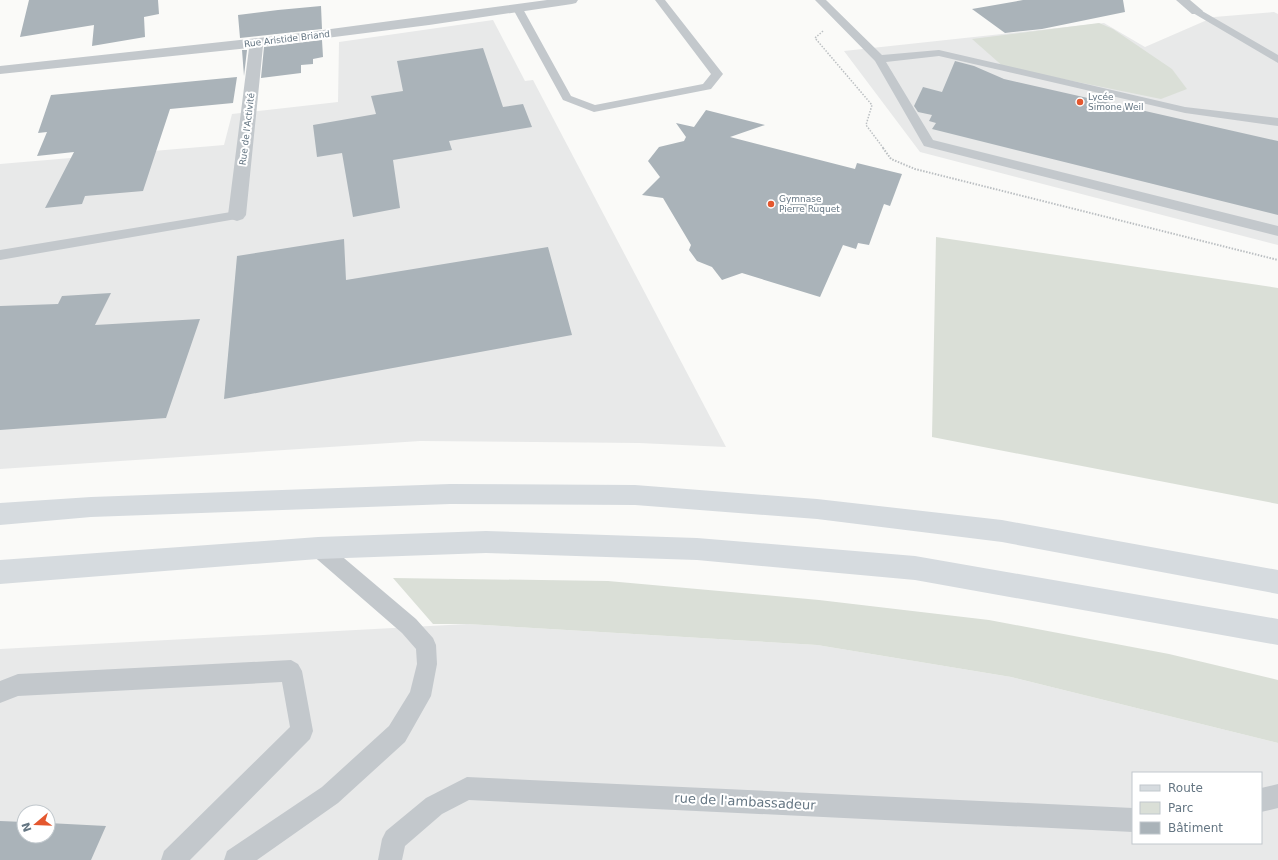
<svg xmlns="http://www.w3.org/2000/svg" width="1278" height="860" font-family="'DejaVu Sans',sans-serif">
  <style>
    .built { fill: #e8e9e9; fill-rule: evenodd }
    .green { fill: #dadfd7 }
    .building { fill: #aab3b9 }
    .lines { fill: none; stroke-linecap: round; stroke-linejoin: round }
    .path-far1 { stroke: #bbbfc2; stroke-width: 1.5; stroke-dasharray: 1.5 1.5; stroke-linecap: butt }
    .path { stroke: #bbbfc2; stroke-width: 2; stroke-dasharray: 1.5 1.5; stroke-linecap: butt }
    .service { fill: #c3c8cc; fill-rule: evenodd }
    .minor { fill: #c3c8cc; fill-rule: evenodd }
    .primary { fill: #d6dbdf; fill-rule: evenodd }
    .poi-dot { fill: #e4572e; stroke: #fff; stroke-width: 1.5 }
    .labels { text-anchor: middle; stroke-width: 4; stroke-linejoin: round; paint-order: stroke }
    .far-street-label { font-size: 9px; fill: #657683; stroke: #fff }
    .far-poi-label { font-size: 9px; fill: #657683; stroke: #fff; text-anchor: start }
    .near-street-label { font-size: 13px; fill: #657683; stroke: #fff }
  </style>
  <rect width="100%" height="100%" fill="#fafaf8"/>
  <!-- built -->
  <path class="built" d="M1274 12 1278 14V245L920 152 844 51 1104 23 1145 47 1214 17Z
    M493 20 525 81 533 80 726 447 639 443 420 441 0 469V164L224 145 232 114 338 102 339 42Z
    M467 624 817 645 1011 677 1278 743V860H0V649ZM1133 773H1261V843H1133ZM24 812H48V836H24Z"/>
  <!-- green -->
  <path class="green" d="M1099 23 1113 29 1172 69 1187 89 1161 99 1043 75 1006 69 972 39Z
    M936 237 1278 288V504L932 437Z
    M393 578 608 581 819 600 989 620 1169 654 1278 680V743L1011 677 817 645 467 624H433Z"/>
  <!-- building -->
  <path class="building" d="M29 0H158L159 14 144 17 145 37 92 46 94 25 20 37Z
    M1023 0H1123L1125 12 1042 29 1005 33 972 9Z
    M321 6 322 29 240 38 238 15 278 10Z
    M322 40 323 57 313 59V64L301 65V73L261 78 264 47Z
    M483 48 503 107 523 104 532 127 449 141 452 150 393 160 400 208 353 217 342 153 317 157 313 125 376 114 371 96 403 91 397 61Z
    M242 50H247L244 76Z
    M955 61 974 66 1004 79 1278 141V215L932 129 936 123 929 121 932 115 918 112 914 106 923 87 942 92Z
    M237 77 233 103 170 109 143 191 85 196 82 204 45 208 74 152 37 156 47 132 38 133 51 95Z
    M706 110 765 125 730 137 855 169 857 163 902 174 890 206 884 204 869 245 858 243 856 249 843 245 820 297 742 273 722 280 712 267 697 261 689 250 691 245 663 198 642 195 660 177 648 161 659 147 684 141 686 137 676 123 694 127Z
    M344 239 346 280 548 247 572 335 224 399 237 256Z
    M111 293 95 325 200 319 166 418 0 430V306L58 304 62 296Z
    M0 821 24 822V836H48V823L106 826 91 860H0Z"/>
  <g class="lines">
    <!-- path-far1 -->
    <path class="path-far1" d="M823 31 815 38 872 105 866 125 884 149"/>
    <!-- path -->
    <path class="path" d="M883 148 891 159 915 169 1278 260"/>
    <!-- service -->
    <path class="service" d="M655 0H665L723 74 711 89 594 112 563 100 513 9 518 6 523 9 571 96 595 105 703 84 711 74Z
      M815 0H826L882 55 939 50 1185 107 1278 118V126L1185 113 939 56 886 62 933 140 1278 226V236L924 146 875 61Z
      M1197 8 1278 55V63L1193 13 1192 11Z
      M237 211 242 212 244 215 242 218 0 260V250Z
      M318 539 325 542 416 619 433 638 436 645 437 664 431 696 405 742 338 803 257 860H224L227 851 322 787 389 726 410 692 417 664 416 649 402 633 311 554 309 548 311 542Z
      M291 660 298 664 302 671 313 731 310 739 190 860H161L164 851 290 727 282 682 18 696 0 703V681L18 674Z
      M467 777 1133 808V832L469 800 442 814 405 846 402 860H378L382 839 386 831 426 798Z
      M1278 784V808L1261 812V788Z"/>
    <!-- minor -->
    <path class="minor" d="M547 0H578L576 3 572 4 429 25 263 46 246 215 243 219 237 221 231 219 228 215 249 48 0 74V66L286 35Z
      M1176 0H1190L1203 11 1202 14H1192Z"/>
    <!-- primary -->
    <path class="primary" d="M450 484 635 485 817 499 1002 520 1278 570V594L1002 542 817 519 635 505 450 504 91 517 0 525V503L91 497Z
      M486 531 697 538 915 556 1278 619V645L915 580 697 560 486 553 318 559 0 584V560L318 537Z"/>
  </g>
  <!-- markers -->
  <g class="poi-dot">
    <circle cx="1080" cy="102" r="4"/>
    <circle cx="771" cy="204" r="4"/>
  </g>
  <g class="labels">
    <!-- far-street labels -->
    <g class="far-street-label">
      <text transform="translate(287 39) rotate(-7)" y="3">Rue Aristide Briand</text>
      <text transform="translate(247 129) rotate(-83)" y="3">Rue de l'Activité</text>
    </g>
    <!-- far-poi labels -->
    <g class="far-poi-label">
      <text x="1088" y="100">Lycée<tspan x="1088" dy="10">Simone Weil</tspan></text>
      <text x="779" y="202">Gymnase<tspan x="779" dy="10">Pierre Ruquet</tspan></text>
    </g>
    <!-- near-street labels -->
    <g class="near-street-label">
      <text transform="translate(745 801) rotate(3)" y="5">rue de l'ambassadeur</text>
    </g>
  </g>
  <!-- legend -->
  <rect x="1132" y="772" width="130" height="72" fill="#ffffff" stroke="#c1c8cd"/>
  <rect x="1140" y="785" width="20" height="6" fill="#d6dbdf" stroke="#c1c8cd"/>
  <text x="1168" y="792" font-size="12" fill="#657683">Route</text>
  <rect x="1140" y="802" width="20" height="12" fill="#dadfd7" stroke="#c1c8cd"/>
  <text x="1168" y="812" font-size="12" fill="#657683">Parc</text>
  <rect x="1140" y="822" width="20" height="12" fill="#aab3b9" stroke="#c1c8cd"/>
  <text x="1168" y="832" font-size="12" fill="#657683">Bâtiment</text>
  <!-- north arrow -->
  <g transform="translate(36 824) rotate(251)"><circle r="19" fill="#ffffff" stroke="#c1c8cd"/>
  <path d="M0-3L7 15L0 10L-7 15Z" fill="#e4572e"/>
  <text y="-6" font-size="11" font-weight="bold" text-anchor="middle" fill="#657683">N</text>
  </g>
</svg>
